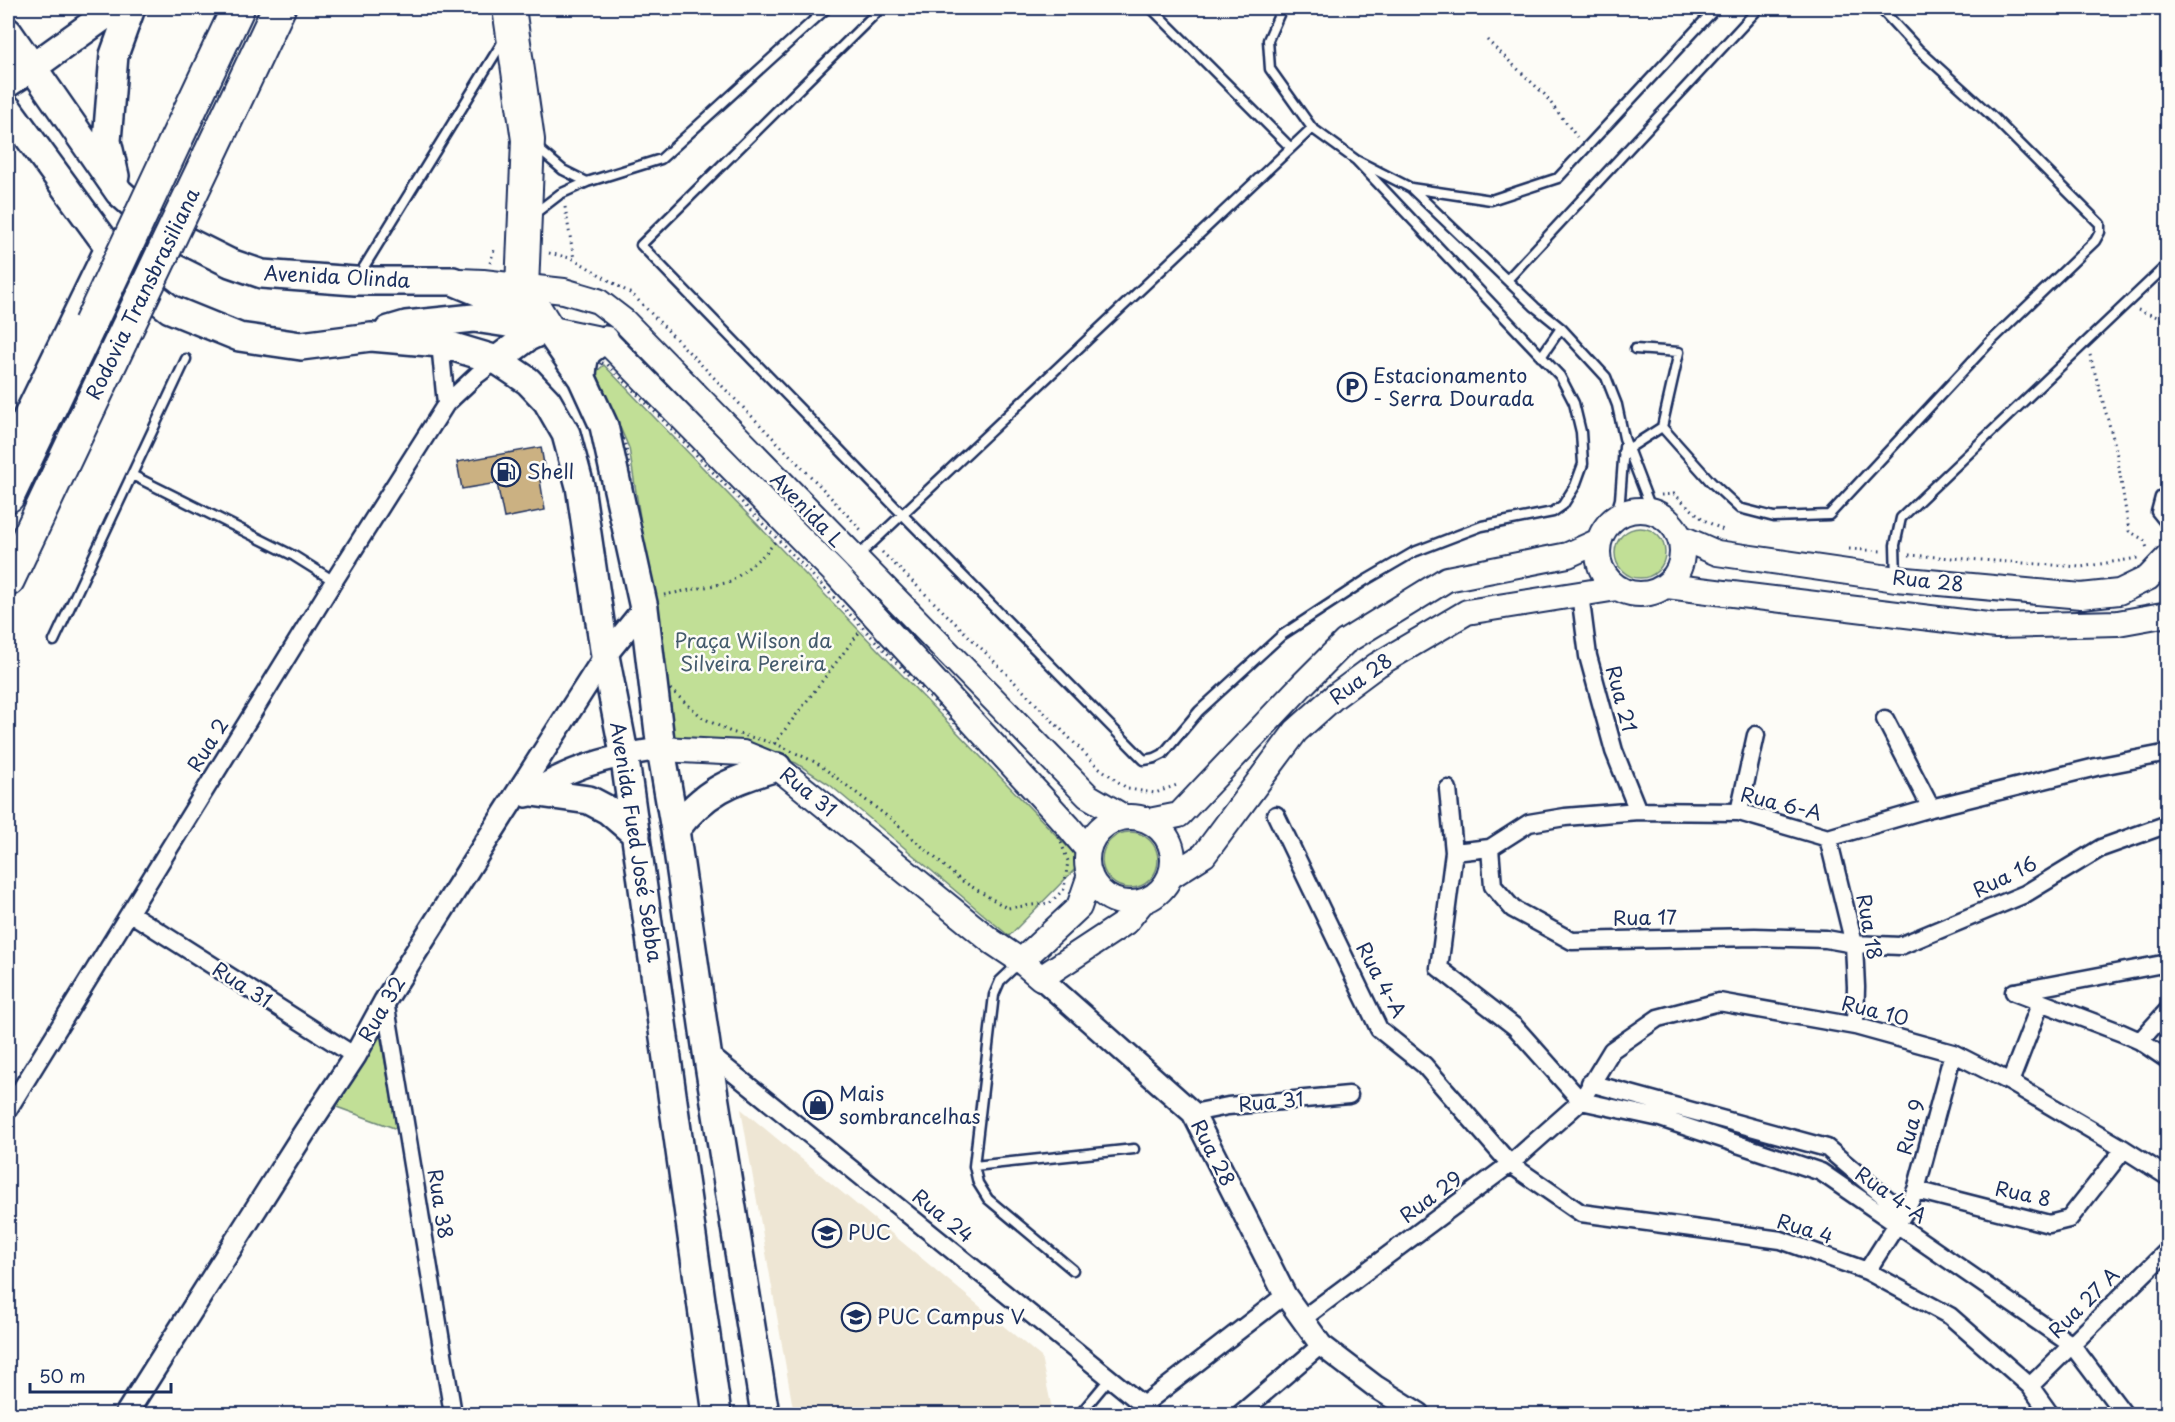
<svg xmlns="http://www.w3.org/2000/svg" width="2175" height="1422" font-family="'Playpen Sans',sans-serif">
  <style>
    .built { fill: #eee6d4 }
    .green { fill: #c1df96; stroke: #6e877a; stroke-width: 1.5 }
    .building { fill: #cbb182; stroke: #1b2f5e; stroke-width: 1.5 }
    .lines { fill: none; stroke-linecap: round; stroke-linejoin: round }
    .service-casing { stroke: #1b2f5e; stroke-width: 13 }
    .minor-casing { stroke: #1b2f5e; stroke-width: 21 }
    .tertiary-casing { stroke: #1b2f5e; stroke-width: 26 }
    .secondary-casing { stroke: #1b2f5e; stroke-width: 28 }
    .primary-casing { stroke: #1b2f5e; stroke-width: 32 }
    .motorway-casing { stroke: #1b2f5e; stroke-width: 36 }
    .path { stroke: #1b2f5e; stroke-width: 3; stroke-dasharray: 1.5 4.5; stroke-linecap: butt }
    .service { stroke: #fdfcf7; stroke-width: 8 }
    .minor { stroke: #fdfcf7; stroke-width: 16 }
    .tertiary { stroke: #fdfcf7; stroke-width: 21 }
    .secondary { stroke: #fdfcf7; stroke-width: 24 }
    .primary { stroke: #fdfcf7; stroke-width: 27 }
    .motorway { stroke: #fdfcf7; stroke-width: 32 }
    .motorway-bridge-casing { stroke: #1b2f5e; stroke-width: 36; stroke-linecap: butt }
    .motorway-bridge { stroke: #fdfcf7; stroke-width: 32 }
    .labels { text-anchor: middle; stroke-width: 5; stroke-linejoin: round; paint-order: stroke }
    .street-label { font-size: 20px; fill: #1b2f5e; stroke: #fdfcf7 }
    .poi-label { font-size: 20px; fill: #1b2f5e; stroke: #fdfcf7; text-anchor: start }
    .park-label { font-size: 20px; fill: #445b6c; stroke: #fdfcf7 }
  </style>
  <rect width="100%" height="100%" fill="#fdfcf7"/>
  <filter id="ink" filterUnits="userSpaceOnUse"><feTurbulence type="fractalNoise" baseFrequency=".0167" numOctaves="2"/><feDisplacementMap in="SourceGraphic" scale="12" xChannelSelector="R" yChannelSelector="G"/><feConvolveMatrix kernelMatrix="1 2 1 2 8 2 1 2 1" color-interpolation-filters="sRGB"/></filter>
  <g filter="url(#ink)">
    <!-- built -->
    <path class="built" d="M741 1109 1041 1357 1053 1414H794Z"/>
    <!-- green -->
    <path class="green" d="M604 365 1082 862 1009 936 830 785 796 763 745 744 671 739 665 674 629 448 596 372Z
      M1615 553a25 25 0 1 1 50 0a25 25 0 1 1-50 0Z
      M1102 860a28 28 0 1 1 56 0a28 28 0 1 1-56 0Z
      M380 1034 397 1129 334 1106Z"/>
    <!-- building -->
    <path class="building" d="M541 447 546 476 540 480 545 510 504 518 497 483 462 489 457 462Z"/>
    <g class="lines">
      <!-- service casing -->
      <g class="service-casing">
        <path id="service" d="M881 8 641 245 903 515 1144 760 1155 758 1163 754 1199 711 1282 635 1366 580 1414 552 1466 532 1482 526 1553 512 1563 505 1575 486 1583 464 1581 432 1574 403 1560 376 1356 160
          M1151 8 1291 148
          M1282 8 1268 40 1270 69 1312 128 1356 160 1411 188 1491 200 1558 178 1716 8
          M536 147 563 170 587 182
          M1411 188 1535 307 1561 328 1606 377 1617 405 1624 438 1652 511
          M534 214 560 194 587 182 661 159 827 8
          M359 275 505 38
          M1507 280 1759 8
          M1541 357 1561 328
          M1662 427 1711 482 1739 508 1774 517 1829 515 1988 344 2095 241 2100 232V224L1995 119 1918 49 1880 8
          M1623 452 1662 427 1679 352 1635 349
          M132 475 294 556 334 581
          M2168 490 2160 497 2156 512 2168 527
          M1614 519 1620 499 1624 447
          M856 558 1312 128
          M1896 578 1895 545 1901 518 2168 264
          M54 641 186 359
          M1020 962 1000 981 994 995 974 1166 978 1183 988 1199 1073 1270
          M974 1166 1134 1149
          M1080 1414 1110 1378"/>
      </g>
      <!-- minor casing -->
      <g class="minor-casing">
        <path id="minor" d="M446 404 477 375 497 360
          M8 444 106 242
          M1580 594 1588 656 1614 751 1638 811
          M1885 719 1931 808
          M1448 789 1454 852 1439 968 1515 1027 1581 1101
          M1739 812 1756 735
          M1276 815 1379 1029 1424 1065 1510 1164 1581 1213 1781 1240 1867 1271 1950 1316 2030 1386 2050 1414
          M1828 838 1854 944 1856 987 1855 1026
          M1490 848 1493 886 1513 909 1572 941 1755 937 1826 939 1854 944 1900 946 2025 894 2101 848 2168 824
          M1454 852 1490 848 1529 823 1565 817 1638 811 1739 812 1828 838 1931 808 2096 767 2168 753
          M130 913 355 1056
          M2014 992 2122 1033 2140 1041 2168 1060
          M2015 992 2168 963
          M385 1001 453 1414
          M2140 1041 2168 1010
          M707 1052 1143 1405 1151 1414
          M2010 1082 2041 1002
          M1590 1083 1827 1148 1904 1213
          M1581 1101 1660 1118 1821 1172 2072 1345 2124 1414
          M8 1110 334 581 446 404 440 343
          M1193 1113 1228 1106 1349 1095
          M1916 1190 2049 1224 2069 1219 2124 1149
          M1867 1271 1904 1213 1916 1190 1953 1053
          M1301 1320 1510 1164 1581 1101 1612 1050 1658 1018 1719 1002 1855 1026 1953 1053 2010 1082 2124 1149 2168 1177
          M2030 1386 2168 1250
          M1143 1405 1285 1295
          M1240 1414 1321 1345"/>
      </g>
      <!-- tertiary casing -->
      <g class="tertiary-casing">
        <path id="tertiary" d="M527 796C564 768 615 755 661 749
          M1041 978 1193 1113 1285 1295 1321 1345 1376 1387 1419 1414
          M126 1414 304 1133 355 1056 385 1001 503 815 605 656 644 608"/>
      </g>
      <!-- secondary casing -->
      <g class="secondary-casing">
        <path id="secondary" d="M459 281 483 282 564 291 598 301 624 321 1088 796 1124 817
          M547 328 605 340 838 576 1068 826 1088 850
          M1598 552a42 42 0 1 1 84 0a42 42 0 1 1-84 0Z
          M1680 537 1717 553 1896 579 2081 596 2119 592 2148 578 2168 557
          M1667 586 1996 626 2118 623 2168 614
          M661 749 743 753 777 767 991 941 1021 961 1041 978 1126 922 1143 901
          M1087 860a43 43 0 1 1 86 0a43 43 0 1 1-86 0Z
          M1149 821 1179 815 1302 685 1345 642 1447 579 1568 555 1599 541
          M1171 876 1204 855 1296 731 1334 697 1377 665 1467 612 1617 588
          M1021 961 1079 907 1090 875"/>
      </g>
      <!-- primary casing -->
      <g class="primary-casing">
        <path id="primary" d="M8 32 119 192 158 227 230 263 262 274 355 281H453L482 293 547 328 582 378 604 426 644 608 661 749 675 830 707 1052 765 1414
          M8 83 33 67 115 8
          M8 109 133 280 170 309 239 337 301 346 371 337 440 343 497 360 528 381 547 401 566 434 580 486 605 656 624 753 717 1414
          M115 176 107 141 114 55 131 8
          M389 330 406 325 474 318 529 326
          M497 360 528 337 547 328
          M582 378C583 355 584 351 605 340
          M532 792 589 800 608 810 636 834
          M675 830C704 791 732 780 777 767"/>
      </g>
      <!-- motorway casing -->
      <g class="motorway-casing">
        <path id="motorway" d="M509 8 528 140 522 288 547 328
          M175 142 238 8
          M209 156 279 8
          M8 496 90 324
          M8 580 122 339"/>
      </g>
      <!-- path -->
      <path class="path" d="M1487 40 1544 94 1577 137
        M565 207 574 259
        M549 253 574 259 633 295 822 488 863 532
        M490 263 494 250H498
        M2138 310 2168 321
        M2090 355 2116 449 2129 531 2144 540 2147 548
        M602 363 607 364 653 410 1055 827 1068 861 1064 889 1050 903 1007 908 959 879 892 820 817 763 774 743 731 732 703 718 661 681 626 447 594 371Z
        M1661 495 1674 494 1704 520 1725 531
        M1849 549 1881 551
        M882 552 982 649 1097 766 1128 789 1155 793 1177 785
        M1909 555 2081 567 2138 558
        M664 595 731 582 766 553 775 542
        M774 744 861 630"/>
      <!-- service -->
      <use href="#service" class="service"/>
      <!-- minor -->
      <use href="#minor" class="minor"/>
      <!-- tertiary -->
      <use href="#tertiary" class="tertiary"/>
      <!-- secondary -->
      <use href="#secondary" class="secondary"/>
      <!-- primary -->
      <use href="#primary" class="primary"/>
      <!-- motorway -->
      <use href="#motorway" class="motorway"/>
      <!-- motorway-bridge casing -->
      <g class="motorway-bridge-casing">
        <path id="motorway-bridge" d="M90 324 175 142
          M122 339 209 156"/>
      </g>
      <!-- motorway-bridge -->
      <use href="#motorway-bridge" class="motorway-bridge"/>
    </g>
  </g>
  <!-- icons -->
  <defs>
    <g id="parking-ring" transform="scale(1.5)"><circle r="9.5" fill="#fdfcf7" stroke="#1b2f5e" stroke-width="1.5"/><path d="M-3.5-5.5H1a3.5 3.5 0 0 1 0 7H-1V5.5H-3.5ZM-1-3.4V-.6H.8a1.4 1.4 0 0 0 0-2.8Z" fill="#1b2f5e"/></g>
    <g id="fuel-ring" transform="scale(1.5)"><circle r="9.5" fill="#fdfcf7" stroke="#1b2f5e" stroke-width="1.5"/><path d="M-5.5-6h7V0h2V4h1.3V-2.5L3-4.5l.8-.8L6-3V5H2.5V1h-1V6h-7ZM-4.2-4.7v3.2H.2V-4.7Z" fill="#1b2f5e"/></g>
    <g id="shop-ring" transform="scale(1.5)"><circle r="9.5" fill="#fdfcf7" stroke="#1b2f5e" stroke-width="1.5"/><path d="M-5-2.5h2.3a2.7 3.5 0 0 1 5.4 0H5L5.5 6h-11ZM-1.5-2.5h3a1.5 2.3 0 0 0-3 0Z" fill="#1b2f5e"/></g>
    <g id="university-ring" transform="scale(1.5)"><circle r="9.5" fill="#fdfcf7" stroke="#1b2f5e" stroke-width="1.5"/><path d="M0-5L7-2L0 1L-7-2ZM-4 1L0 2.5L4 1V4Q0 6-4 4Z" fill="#1b2f5e"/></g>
  </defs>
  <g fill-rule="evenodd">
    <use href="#parking-ring" x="1352" y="387"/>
    <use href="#fuel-ring" x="506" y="472"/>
    <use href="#shop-ring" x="818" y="1105"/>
    <use href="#university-ring" x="827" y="1233"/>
    <use href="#university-ring" x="856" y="1317"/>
  </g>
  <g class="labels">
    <!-- street labels -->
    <g class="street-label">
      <text transform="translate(337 277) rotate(3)" y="7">Avenida Olinda</text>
      <text transform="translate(143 294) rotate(-64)" y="7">Rodovia Transbrasiliana</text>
      <text transform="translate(807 510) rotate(46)" y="7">Avenida L</text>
      <text transform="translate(1928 581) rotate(6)" y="7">Rua 28</text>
      <text transform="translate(1361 679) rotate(-36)" y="7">Rua 28</text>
      <text transform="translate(1621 699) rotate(75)" y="7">Rua 21</text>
      <text transform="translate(208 745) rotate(-58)" y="7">Rua 2</text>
      <text transform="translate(808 792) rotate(39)" y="7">Rua 31</text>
      <text transform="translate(1781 804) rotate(14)" y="7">Rua 6-A</text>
      <text transform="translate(636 842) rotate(81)" y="7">Avenida Fued José Sebba</text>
      <text transform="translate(2005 877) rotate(-26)" y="7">Rua 16</text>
      <text transform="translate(1645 918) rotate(-1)" y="7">Rua 17</text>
      <text transform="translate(1869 927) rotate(80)" y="7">Rua 18</text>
      <text transform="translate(1381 980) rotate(62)" y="7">Rua 4-A</text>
      <text transform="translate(242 985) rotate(33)" y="7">Rua 31</text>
      <text transform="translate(382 1009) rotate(-60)" y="7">Rua 32</text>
      <text transform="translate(1875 1011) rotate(14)" y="7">Rua 10</text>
      <text transform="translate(1271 1102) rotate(-5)" y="7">Rua 31</text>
      <text transform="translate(1911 1127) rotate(-75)" y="7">Rua 9</text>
      <text transform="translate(1213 1153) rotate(63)" y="7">Rua 28</text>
      <text transform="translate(2023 1194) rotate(12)" y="7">Rua 8</text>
      <text transform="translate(1891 1195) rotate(35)" y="7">Rua 4-A</text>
      <text transform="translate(1431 1197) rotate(-37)" y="7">Rua 29</text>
      <text transform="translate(440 1204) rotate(81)" y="7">Rua 38</text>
      <text transform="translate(943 1216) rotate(39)" y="7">Rua 24</text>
      <text transform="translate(1805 1229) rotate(17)" y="7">Rua 4</text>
      <text transform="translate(2084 1303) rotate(-45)" y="7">Rua 27 A</text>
    </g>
    <!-- poi labels -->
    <g class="poi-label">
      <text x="1373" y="383">Estacionamento<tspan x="1373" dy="23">- Serra Dourada</tspan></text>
      <text x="527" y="479">Shell</text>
      <text x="839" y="1101">Mais<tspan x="839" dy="23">sombrancelhas</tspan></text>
      <text x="848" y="1240">PUC</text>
      <text x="877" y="1324">PUC Campus V</text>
    </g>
    <!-- park labels -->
    <g class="park-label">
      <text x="753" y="648">Praça Wilson da<tspan x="753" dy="23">Silveira Pereira</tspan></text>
    </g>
  </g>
  <!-- margin -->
  <rect width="2175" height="1422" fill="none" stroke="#fdfcf7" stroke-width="30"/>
  <rect x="15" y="15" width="2145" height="1392" fill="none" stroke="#1b2f5e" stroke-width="2" filter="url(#ink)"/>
  <!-- scale -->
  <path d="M30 1383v9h141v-9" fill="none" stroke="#1b2f5e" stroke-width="3"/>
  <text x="39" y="1383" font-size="18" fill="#1b2f5e" stroke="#fdfcf7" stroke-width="4.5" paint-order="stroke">50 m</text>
</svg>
